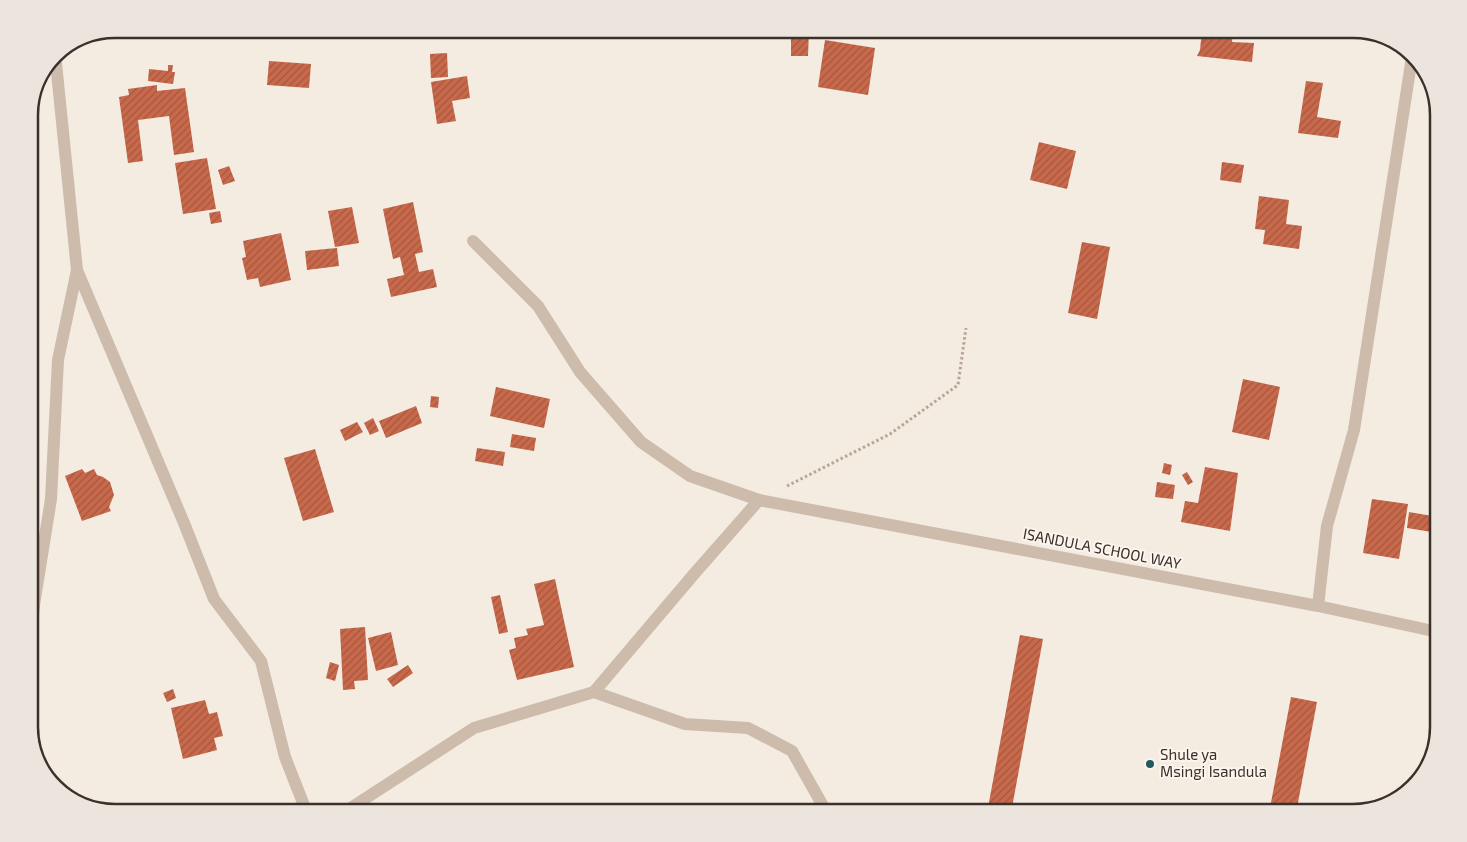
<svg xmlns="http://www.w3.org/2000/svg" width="1467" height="842" font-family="'Exo 2',sans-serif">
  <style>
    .building { fill: url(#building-hatch) }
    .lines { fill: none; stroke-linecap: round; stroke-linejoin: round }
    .path { stroke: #b9a596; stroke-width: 3; stroke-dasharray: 2.5 2.5; stroke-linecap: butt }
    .street { stroke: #cdbbac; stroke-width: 12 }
    .poi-dot { fill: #1f5a5e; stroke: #fbf5ee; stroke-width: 2 }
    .labels { text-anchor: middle; stroke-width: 4; stroke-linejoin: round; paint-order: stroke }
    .street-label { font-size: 15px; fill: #3b302b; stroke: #fbf5ee }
    .poi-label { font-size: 15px; fill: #3b302b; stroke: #fbf5ee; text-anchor: start }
    .rim { fill: none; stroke: #3b302b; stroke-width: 2.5 }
  </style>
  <defs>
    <pattern id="building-hatch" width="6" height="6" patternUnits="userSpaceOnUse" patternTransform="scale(1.25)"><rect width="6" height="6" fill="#c8694b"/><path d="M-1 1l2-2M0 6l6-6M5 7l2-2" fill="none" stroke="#a4573f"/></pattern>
  </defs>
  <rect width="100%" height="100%" fill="#f4ebe1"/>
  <!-- building -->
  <path class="building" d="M1233 29 1232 42 1254 43 1252 62 1197 56 1200 50 1202 30Z
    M809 31 808 56H791V32Z
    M825 40 875 48 868 95 818 87Z
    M447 53 448 77 431 78 430 54Z
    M269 61 311 64 309 88 267 85Z
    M168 65H173L172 72H175L173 84 148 81 149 69 168 71Z
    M467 76 470 98 452 101 456 121 437 124 431 82Z
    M1306 81 1323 83 1317 117 1341 121 1338 138 1298 133Z
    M157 85V91L185 88 194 152 174 155 169 116 138 120 143 161 128 163 119 97 129 95 128 89Z
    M1039 142 1076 151 1067 189 1030 180Z
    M207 158 216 209 183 214 175 163Z
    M1222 162 1244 165 1241 183 1220 180Z
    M229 166 235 181 223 185 218 170Z
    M1259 196 1289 200 1286 224 1302 226 1299 249 1263 244 1265 230 1255 229Z
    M413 202 423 252 415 254 419 272 433 269 437 287 391 297 387 279 404 275 400 257 393 259 383 209Z
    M352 207 359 243 335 247 328 211Z
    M220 211 222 222 211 224 209 213Z
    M281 233 291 280 260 287 258 278 247 280 242 258 246 257 243 241Z
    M1082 242 1110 247 1097 319 1068 313Z
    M337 248 339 266 307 270 305 251Z
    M1243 379 1280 387 1269 440 1232 432Z
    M496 387 550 399 544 428 490 416Z
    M431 396 439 397 438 408 430 407Z
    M416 406 422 423 386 438 379 421Z
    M373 418 379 431 370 435 364 423Z
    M357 422 363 432 345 441 340 430Z
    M512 434 536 438 534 451 510 447Z
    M477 448 505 452 503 466 475 461Z
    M315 449 334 512 303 521 284 458Z
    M1164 463 1172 465 1170 475 1162 473Z
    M1205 467 1238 473 1230 531 1181 522 1185 501 1198 503Z
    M82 469 85 473 94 469 97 475 103 477 110 482 114 495 109 507 111 511 82 521 65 476Z
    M1187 472 1193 482 1188 485 1182 475Z
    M1157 482 1175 485 1173 499 1155 497Z
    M1372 499 1408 504 1399 559 1363 553Z
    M1409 512 1438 517V533L1407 528Z
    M555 579 574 667 517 680 509 650 516 648 514 638 528 635 526 629 544 625 534 584Z
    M500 595 508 632 499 634 491 597Z
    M365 627 368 680 354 681 355 689 343 690 340 629Z
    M391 632 398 665 376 671 368 638Z
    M1020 635 1043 639 1020 764 1011 813H987Z
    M330 662 339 665 335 681 326 678Z
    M408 665 413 673 393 687 387 679Z
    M173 689 176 698 167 702 163 693Z
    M1291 697 1317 702 1296 813H1269Z
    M205 700 209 714 217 712 223 736 214 738 217 750 183 759 171 708Z"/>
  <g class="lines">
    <!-- path -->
    <path class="path" d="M787 486 890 434 958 385 966 328"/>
    <!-- street -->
    <path class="street" d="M55 53 77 270 184 523 214 599 261 661 285 757 307 813
      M473 241 538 306 580 372 641 442 690 476 759 500 1318 606 1438 632
      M1318 606 1327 526 1354 430 1412 57
      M29 659 34 605 51 499 58 360 77 270
      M594 692 685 724 748 728 792 751 827 813
      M343 813 474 728 594 692 694 574 759 500"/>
  </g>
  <!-- markers -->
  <circle class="poi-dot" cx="1150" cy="764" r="5"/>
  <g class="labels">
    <!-- street labels -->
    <g class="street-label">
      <text transform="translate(1102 549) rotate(11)" y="5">ISANDULA SCHOOL WAY</text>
    </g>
    <!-- poi labels -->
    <g class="poi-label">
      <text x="1160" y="760">Shule ya<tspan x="1160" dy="17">Msingi Isandula</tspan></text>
    </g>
  </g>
  <!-- crop -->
  <path d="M0 0H1467V842H0ZM115 38H1353A77 77 0 0 1 1430 115V727A77 77 0 0 1 1353 804H115A77 77 0 0 1 38 727V115A77 77 0 0 1 115 38Z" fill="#ece5de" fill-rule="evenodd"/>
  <path class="rim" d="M115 38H1353A77 77 0 0 1 1430 115V727A77 77 0 0 1 1353 804H115A77 77 0 0 1 38 727V115A77 77 0 0 1 115 38Z"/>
</svg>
